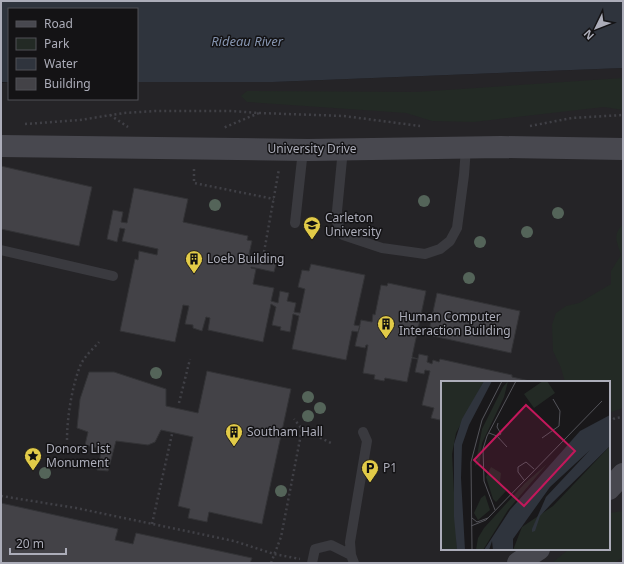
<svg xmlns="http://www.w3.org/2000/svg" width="624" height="564" font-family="'Noto Sans',sans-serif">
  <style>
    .built { fill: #252427; fill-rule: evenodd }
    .green { fill: #232a25 }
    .water { fill: #2f343d }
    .building { fill: #434247; stroke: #333336 }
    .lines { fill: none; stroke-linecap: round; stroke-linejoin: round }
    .path { stroke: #404046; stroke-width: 2.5; stroke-dasharray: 2 3; stroke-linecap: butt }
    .lane { stroke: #3a3a3f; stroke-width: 10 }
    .secondary { stroke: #48484f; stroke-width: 22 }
    .tree { fill: #546459 }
    .labels { text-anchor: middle; stroke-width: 3; stroke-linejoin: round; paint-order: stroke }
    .street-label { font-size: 12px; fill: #acadb9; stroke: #141315 }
    .poi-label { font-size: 12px; fill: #acadb9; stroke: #141315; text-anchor: start }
    .water-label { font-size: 13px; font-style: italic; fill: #8695b0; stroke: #141315 }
    .inset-road { fill: none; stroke: #54545a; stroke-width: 1 }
    .view { fill: #c2185b; fill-opacity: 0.15; stroke: #c2185b; stroke-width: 2 }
    .inset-edge { fill: none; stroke: #acadb9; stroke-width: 2 }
  </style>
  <rect width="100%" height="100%" fill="#19181a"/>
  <!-- built -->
  <path class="built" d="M623 68V563H1V83L9 82V99H137V82H273ZM442 382H609V549H442Z"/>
  <!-- green -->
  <path class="green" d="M623 78V110L604 107 474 122 432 121 406 113 247 102 241 96 247 91 416 92Z
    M623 224V408L609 413V382H565L561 368 553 351 552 325 556 313 566 306 579 303 611 284V271L621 255C617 241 612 236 623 224Z
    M623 511V557L614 563H552L569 549H609V513Z"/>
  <!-- water -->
  <path class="water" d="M1 1H623V68L273 82H137V9H9V82H1Z"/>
  <!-- building -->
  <path class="building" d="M1 166 92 187 79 246 1 229Z
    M134 188 188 199 183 222 248 236 247 240 252 241 249 254 277 260 274 272 251 267V268L256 269 253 284 274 288 271 301 278 303 280 291 289 293 287 301 296 303 294 312 300 313 305 289 298 287 302 270 309 271 311 264 365 275 354 325 360 326 358 332 352 331 346 360 292 349 299 316 293 314 290 332 280 330 281 327 272 325 276 307 271 304 263 342 208 330 210 318 206 317 202 331 193 328V325L185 324 189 306 183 305 175 342 120 331 135 259 138 260 139 251 157 255 158 249 122 241 125 229 120 228 117 242 107 239 113 210 123 212 121 222 127 223Z
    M388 283 426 291 412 357 418 359 412 358 407 382 385 378 384 381 374 379 375 375 363 373 368 345H366L365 348 355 346 361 320 372 322 373 314 375 315 381 285 387 286Z
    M437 293 520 311 511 353 428 335Z
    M419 354 428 356 427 362 432 364 433 360 439 362 440 359 512 375V377L534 382H442V413L440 420 431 418 434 408 422 405 430 371 425 370 424 374 415 372Z
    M207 371 291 389 262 524 209 512 207 522 188 518 190 509 178 506 193 437 161 430 155 442 148 445 116 441 108 471 97 470 102 449 85 445 88 432 77 428 80 399 89 372H114L166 389V406L198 413Z
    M1 503 118 529 115 540 133 544 136 533 252 558 250 563H1Z"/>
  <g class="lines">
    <!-- path -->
    <path class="path" d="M259 113 344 116 420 126
      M110 115 128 127
      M25 124 80 120 124 113 156 111H231L259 113 223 128
      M530 126 572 118 623 115
      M194 169V183L274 199
      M264 252 279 169
      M179 403 190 359
      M609 422 615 418 623 417
      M302 429 331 443
      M67 440C67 418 72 385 81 364 85 356 93 349 99 342
      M1 496 76 508 234 541 274 554 300 559
      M152 524 172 434
      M271 563 281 537 302 429 294 419"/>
    <!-- lane -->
    <path class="lane" d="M343 149 337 211V222L343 235 382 248 425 254 440 249 450 241 457 228 464 175 466 148
      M295 223 303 150
      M1 250 113 276
      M312 563 315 549 331 545 351 555
      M354 563 351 555 350 542 367 441 363 432"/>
    <!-- secondary -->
    <path class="secondary" d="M1 146 308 150 501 147 623 149
      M609 489 623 474
      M518 563 539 549"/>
  </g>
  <!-- trees -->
  <g class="tree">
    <circle cx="424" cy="201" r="6"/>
    <circle cx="215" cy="205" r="6"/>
    <circle cx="558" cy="213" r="6"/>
    <circle cx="527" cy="232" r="6"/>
    <circle cx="480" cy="242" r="6"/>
    <circle cx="469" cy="278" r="6"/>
    <circle cx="156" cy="373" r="6"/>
    <circle cx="308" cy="397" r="6"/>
    <circle cx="320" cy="408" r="6"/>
    <circle cx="308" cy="416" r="6"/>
    <circle cx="45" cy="473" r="6"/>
    <circle cx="281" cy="491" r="6"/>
  </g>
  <!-- icons -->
  <defs>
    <g id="university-pin" transform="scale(0.9)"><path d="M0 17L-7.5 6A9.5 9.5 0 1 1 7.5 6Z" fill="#e2cb48" stroke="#141315"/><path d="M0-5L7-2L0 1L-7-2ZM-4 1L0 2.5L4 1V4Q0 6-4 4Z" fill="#111"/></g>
    <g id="building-pin" transform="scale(0.9)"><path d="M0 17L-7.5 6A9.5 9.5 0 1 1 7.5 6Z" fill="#e2cb48" stroke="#141315"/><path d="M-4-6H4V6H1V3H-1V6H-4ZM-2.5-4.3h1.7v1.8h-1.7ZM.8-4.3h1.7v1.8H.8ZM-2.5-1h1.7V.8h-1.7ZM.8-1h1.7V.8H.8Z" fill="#111"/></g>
    <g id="sight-pin" transform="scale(0.9)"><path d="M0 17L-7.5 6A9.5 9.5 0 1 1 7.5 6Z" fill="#e2cb48" stroke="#141315"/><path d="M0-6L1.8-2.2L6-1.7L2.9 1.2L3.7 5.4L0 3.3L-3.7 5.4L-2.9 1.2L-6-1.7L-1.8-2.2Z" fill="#111"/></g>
    <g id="parking-pin" transform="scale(0.9)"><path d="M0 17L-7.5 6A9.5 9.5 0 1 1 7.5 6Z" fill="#e2cb48" stroke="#141315"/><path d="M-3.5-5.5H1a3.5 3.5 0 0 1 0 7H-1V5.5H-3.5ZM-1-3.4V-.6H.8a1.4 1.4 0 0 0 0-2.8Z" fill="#111"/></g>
  </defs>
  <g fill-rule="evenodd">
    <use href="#university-pin" x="312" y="225"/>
    <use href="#building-pin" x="194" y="259"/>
    <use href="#building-pin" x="386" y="324"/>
    <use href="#building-pin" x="234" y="432"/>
    <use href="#sight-pin" x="33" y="456"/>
    <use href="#parking-pin" x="370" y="468"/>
  </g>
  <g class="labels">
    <!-- street labels -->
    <g class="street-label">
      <text x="312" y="153">University Drive</text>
    </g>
    <!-- poi labels -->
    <g class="poi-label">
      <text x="325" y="222">Carleton<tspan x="325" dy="14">University</tspan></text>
      <text x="207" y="263">Loeb Building</text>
      <text x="399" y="321">Human Computer<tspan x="399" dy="14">Interaction Building</tspan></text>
      <text x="247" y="436">Southam Hall</text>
      <text x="46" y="453">Donors List<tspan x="46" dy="14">Monument</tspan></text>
      <text x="383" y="472">P1</text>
    </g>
    <!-- water labels -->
    <g class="water-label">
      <text x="247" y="46">Rideau River</text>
    </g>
  </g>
  <!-- overview -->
  <g transform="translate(441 381)">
    <rect width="169" height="169" fill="#19181a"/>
    <path d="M0 0H43L15 52 11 73 16 169H0ZM67 0 63 16 41 62 39 81 34 85 41 48 62 6ZM102 0H106L114 12 93 27 83 13ZM169 65V169H72L81 146 112 125ZM106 83 67 129 42 169H35L37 157 43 147 84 102ZM50 86 60 92 59 101 65 110 55 121 52 118 45 96ZM44 114 49 129 37 139 33 132 40 117Z" fill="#232a25"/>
    <path d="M43 0H51L28 44 21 64 20 97 24 169H16L13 136V63L21 38ZM169 34V65L111 122 99 135 94 150 91 151V148L105 116 149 69 109 106 72 158V169H52L51 160 48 169H43L69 129 139 50Z" fill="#2f343d"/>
    <path class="inset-road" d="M48 52 56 55 66 66M56 55 60 53 56 46 57 42M101 57 118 45 119 30 112 18M83 99 77 91V86L85 81 93 88M54 129 43 100 42 68 46 55 75 0M31 137 36 141 47 137M30 145 45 139 161 20M31 169 30 81 41 39 61 0"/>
    <path class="view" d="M85 24 134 70 83 125 33 79Z"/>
    <rect width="169" height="169" class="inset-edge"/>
  </g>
  <!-- border -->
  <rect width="624" height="564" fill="none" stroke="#acadb9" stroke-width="4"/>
  <!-- legend -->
  <rect x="8" y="8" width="130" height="92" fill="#141315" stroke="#515157"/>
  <rect x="16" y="21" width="20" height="6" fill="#48484f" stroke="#515157"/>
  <text x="44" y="28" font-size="12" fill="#acadb9">Road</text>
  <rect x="16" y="38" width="20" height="12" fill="#232a25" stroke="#515157"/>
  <text x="44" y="48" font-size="12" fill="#acadb9">Park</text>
  <rect x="16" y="58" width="20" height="12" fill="#2f343d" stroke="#515157"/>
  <text x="44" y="68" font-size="12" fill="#acadb9">Water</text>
  <rect x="16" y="78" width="20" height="12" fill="#434247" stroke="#515157"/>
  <text x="44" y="88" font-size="12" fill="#acadb9">Building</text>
  <!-- north arrow -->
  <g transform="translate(596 28) rotate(227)" stroke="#141315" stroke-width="3" paint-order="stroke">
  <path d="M0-3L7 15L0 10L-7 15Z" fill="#acadb9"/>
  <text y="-6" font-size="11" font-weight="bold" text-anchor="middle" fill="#acadb9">N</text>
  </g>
  <!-- scale -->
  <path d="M10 548v6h56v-6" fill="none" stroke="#acadb9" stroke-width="2"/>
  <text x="16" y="548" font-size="12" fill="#acadb9" stroke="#141315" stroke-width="3" paint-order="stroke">20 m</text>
</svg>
